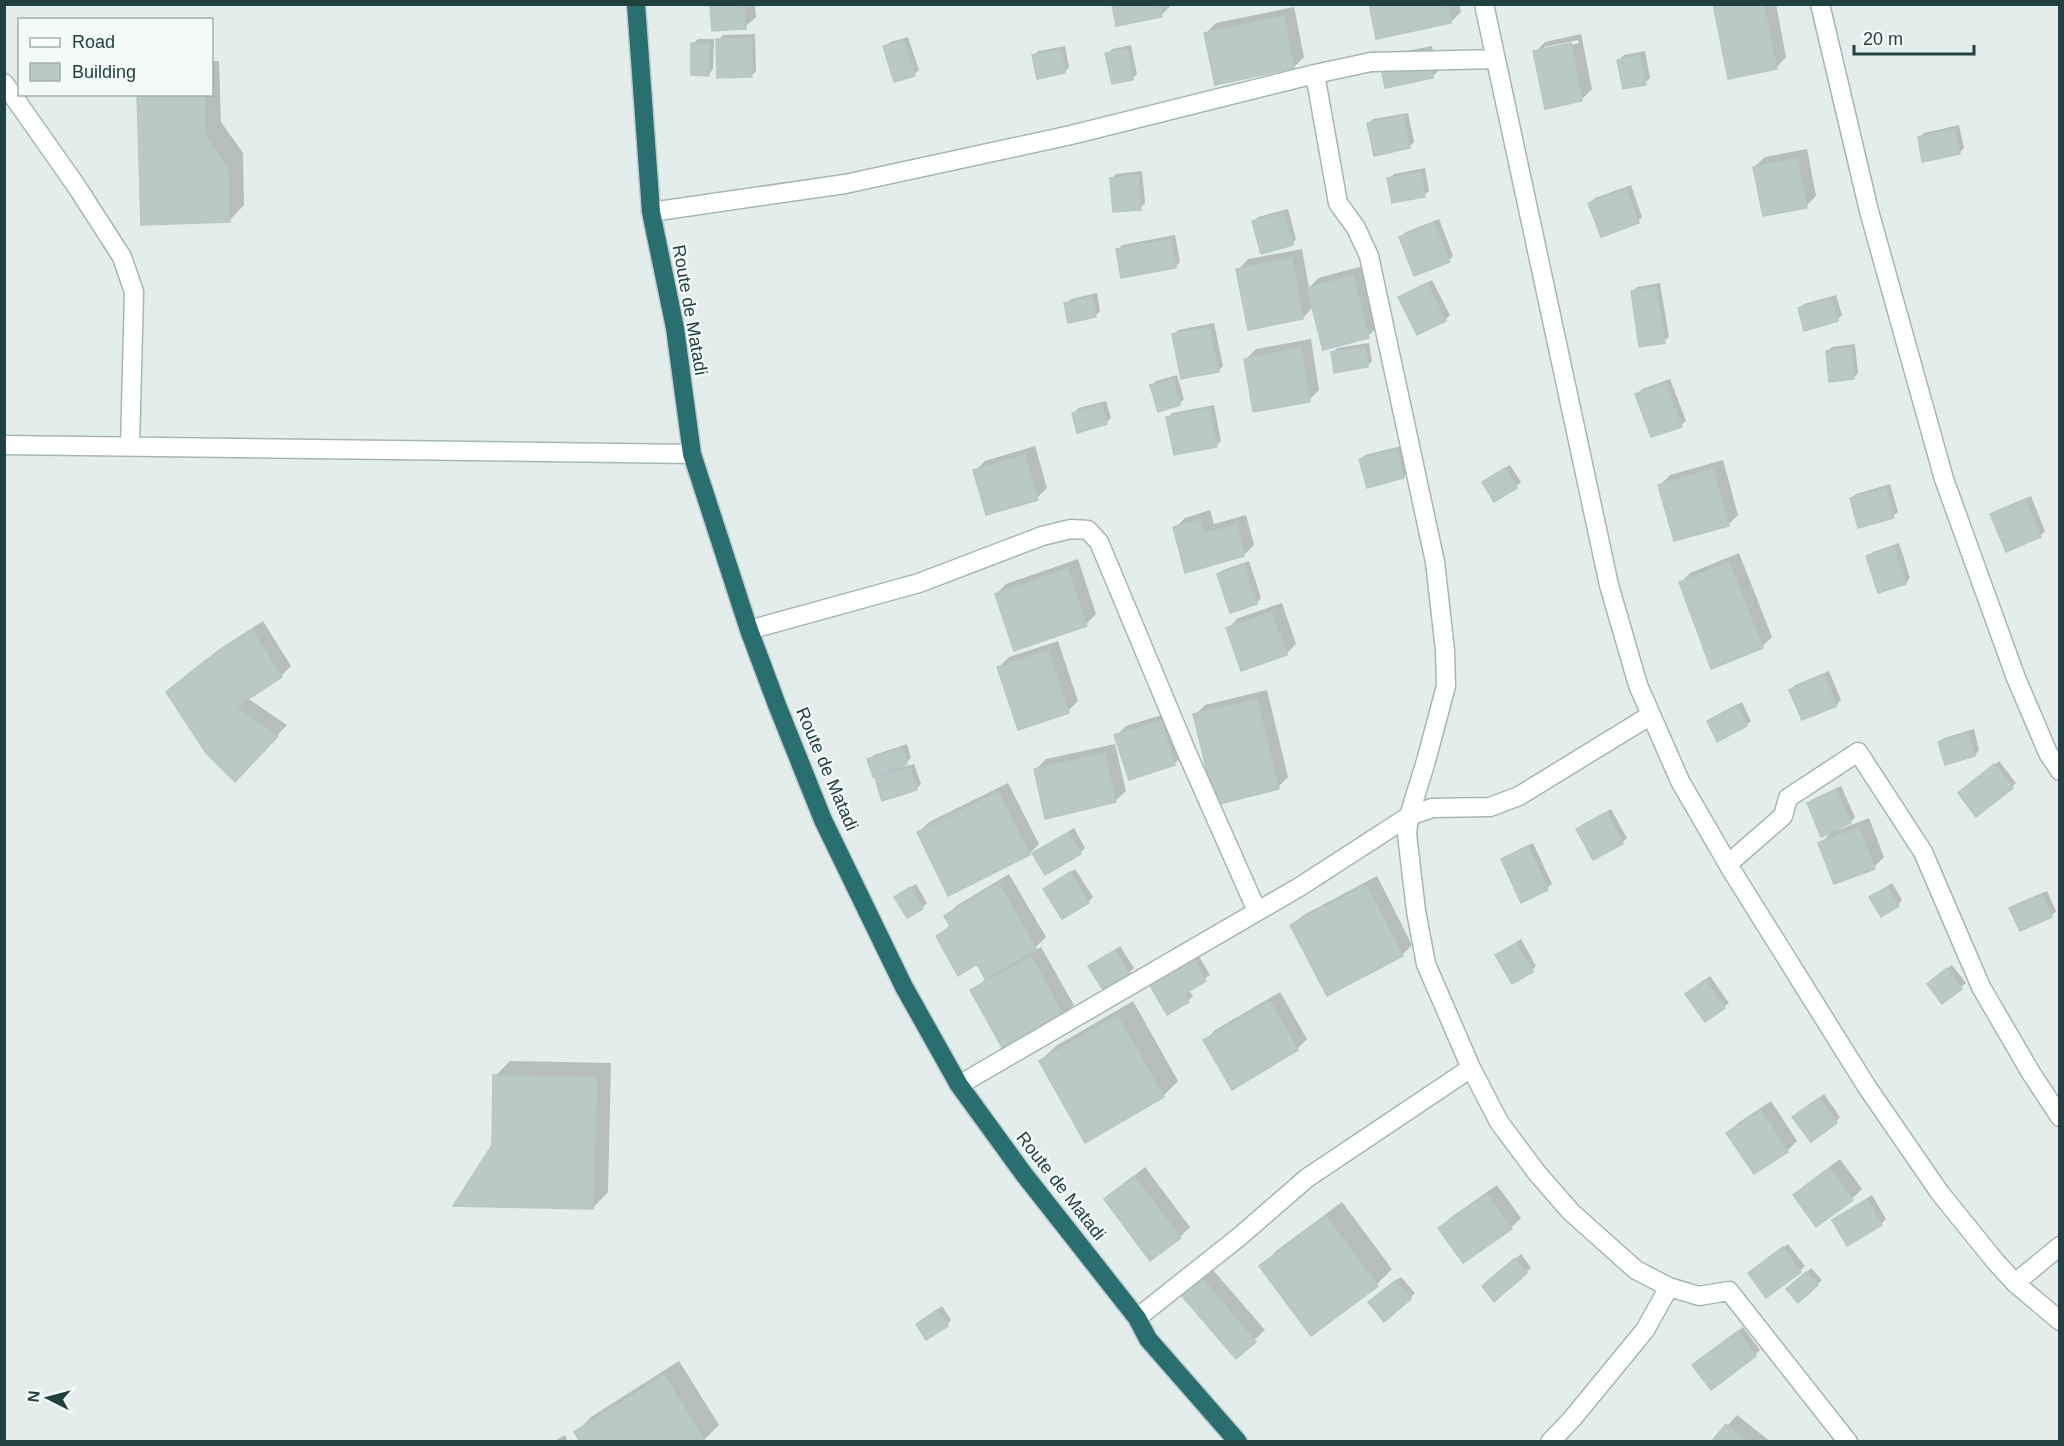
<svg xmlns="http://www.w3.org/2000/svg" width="2064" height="1446" font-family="Arial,sans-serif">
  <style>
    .shadow { fill: #0003; fill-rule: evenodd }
    .building { fill: #b8c9c6; stroke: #b5c8c5; stroke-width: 1.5 }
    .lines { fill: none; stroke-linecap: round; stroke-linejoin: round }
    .minor-casing { stroke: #a5b7b5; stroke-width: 21 }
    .highway-casing { stroke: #c1caca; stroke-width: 21 }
    .minor { stroke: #fff; stroke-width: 18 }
    .highway { stroke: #2a6f70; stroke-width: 18 }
    .labels { text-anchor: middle; stroke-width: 4.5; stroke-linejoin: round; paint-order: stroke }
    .street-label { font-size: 18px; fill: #214140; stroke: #f4faf8 }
  </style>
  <rect width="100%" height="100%" fill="#e3eeec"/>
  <!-- shadow -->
  <path class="shadow" d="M712 4H755L756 17 745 27Z
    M1113 4H1171V5L1161 16Z
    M1293 4H1302L1294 6 1304 57 1294 67 1206 33 1216 23 1294 7Z
    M1371 4H1459L1461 12 1451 22Z
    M1776 4 1786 57 1776 68 1715 5Z
    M755 34 756 71 751 76 718 40 723 35Z
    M1581 34 1592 89 1582 99 1535 52 1545 42ZM1578 40 1579 43 1544 51V47Z
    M908 37 919 70 914 75 885 47 890 42Z
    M698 39H714L713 69 709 74 693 44Z
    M1131 45 1137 74 1132 79 1107 54 1112 49Z
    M1065 46 1069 67 1065 72 1033 56 1038 51Z
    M1432 46 1437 72 1432 77 1386 55Z
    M1645 51 1650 78 1645 83 1619 60 1624 55Z
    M212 61H219L221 122 243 153 244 205 229 221 139 94H212Z
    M1408 113 1414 142 1409 147 1369 124 1373 119Z
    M1959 125 1964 148 1959 153 1919 138 1924 133Z
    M1807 149 1816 196 1806 206 1754 167 1765 157Z
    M1425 168 1429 191 1424 195 1389 179 1394 174Z
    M1142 171 1145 203 1140 208 1112 179 1116 174Z
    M1631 185 1642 217 1638 221 1590 203 1595 198Z
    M1288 209 1296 239 1292 244 1253 222 1258 217Z
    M1439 219 1453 256 1449 261 1401 237 1406 232Z
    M1175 235 1180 262 1175 267 1117 250 1122 245Z
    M1302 249 1309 288 1318 278 1363 266 1379 326 1368 336 1313 307 1303 318 1238 270 1248 259Z
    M1432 280 1450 315 1445 320 1400 298 1405 293Z
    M1660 283 1669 337 1664 341 1632 292 1637 287Z
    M1097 293 1100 311 1095 316 1066 304 1071 299Z
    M1836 295 1842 315 1837 320 1800 309 1804 304Z
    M1214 323 1223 366 1218 371 1174 334 1178 330Z
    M1311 339 1319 390 1309 400 1246 359 1256 349Z
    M1369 343 1372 361 1367 366 1333 353 1337 348Z
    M1855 344 1858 373 1853 378 1827 352 1832 347Z
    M1177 375 1184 399 1179 404 1152 386 1156 381Z
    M1670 379 1686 421 1681 425 1637 394 1642 389Z
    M1106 401 1111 418 1106 423 1074 413 1078 408Z
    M1214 405 1221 441 1217 445 1175 454 1168 418 1172 413Z
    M1035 446 1047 488 1037 498 975 471 985 461Z
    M1401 446 1408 472 1404 477 1361 459 1365 455Z
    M1723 460 1738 515 1728 525 1660 485 1670 475Z
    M1510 465 1521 482 1516 487 1489 478Z
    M1890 484 1898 512 1893 516 1851 499 1856 494Z
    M2031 496 2045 531 2040 536 1992 515 1997 510Z
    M1210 510 1214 524 1246 515 1254 545 1244 555 1175 528 1185 518Z
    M1899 543 1910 578 1906 583 1868 557 1873 552Z
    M1739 553 1772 637 1762 647 1680 583 1690 573Z
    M1078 559 1096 614 1086 624 996 594 1006 584Z
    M1249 561 1261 598 1257 603 1218 574 1223 570Z
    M1282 603 1296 644 1286 654 1228 628 1238 618Z
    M263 621 291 666 281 676 247 698 287 725 245 770 168 692 218 650Z
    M1058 641 1078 701 1068 711 999 667 1009 657Z
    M1829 671 1841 700 1836 705 1791 690 1795 685Z
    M1267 690 1288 777 1278 787 1195 715 1205 705Z
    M1742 702 1751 721 1746 725 1708 721 1713 717Z
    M1171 712 1184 754 1174 764 1116 736 1126 726Z
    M1974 729 1979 750 1975 755 1939 742 1944 738Z
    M907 744 911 758 902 767 914 764 921 784 916 789 876 779 884 771 869 760 874 755Z
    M1115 744 1126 791 1115 801 1036 769 1046 759Z
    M1999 761 2016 783 2012 787 1965 789Z
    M1008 783 1039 844 1029 854 919 832 929 822Z
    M1841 786 1855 817 1851 822 1837 828 1838 830 1869 818 1884 857 1874 867 1820 844 1833 830 1809 804 1813 799Z
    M1611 809 1627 838 1622 843 1578 829 1583 824Z
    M1074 828 1085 848 1080 853H1034Z
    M1533 843 1552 884 1547 888 1503 860 1508 855Z
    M1075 869 1093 897 1088 902 1045 889Z
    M1009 874 1046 937 1031 952 1041 947 1074 1005 1064 1015 972 991 987 978 977 962 938 936 951 924 946 916 956 906Z
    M1377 876 1412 945 1402 955 1328 994 1292 926 1302 916Z
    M1892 883 1902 900 1898 905 1871 898Z
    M916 884 927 903 922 908 896 897Z
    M2047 891 2056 911 2051 916 2011 909 2016 904Z
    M1521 939 1536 966 1532 971 1497 955Z
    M1120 946 1134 968 1129 973 1090 966Z
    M1197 953 1210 975 1188 989 1193 996 1188 1001 1150 982Z
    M1952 965 1966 983 1942 1002 1934 979Z
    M1710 976 1729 1003 1724 1007 1687 994Z
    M1280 992 1307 1039 1297 1049 1205 1041 1215 1030Z
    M1133 1001 1178 1081 1163 1096 1040 1061 1056 1046Z
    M510 1061 611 1063 608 1192 593 1208 493 1146 495 1076Z
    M1824 1094 1840 1117 1836 1122 1794 1117Z
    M1771 1101 1797 1141 1787 1151 1754 1172 1728 1133 1738 1123Z
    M1840 1159 1862 1189 1852 1199 1795 1195 1805 1185Z
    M1145 1167 1190 1227 1180 1237 1106 1199Z
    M1497 1185 1521 1218 1511 1228H1440L1450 1218Z
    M1872 1195 1886 1219 1881 1224 1833 1221Z
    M1342 1202 1392 1269 1377 1284 1311 1334 1261 1267 1276 1251Z
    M1788 1244 1805 1266 1800 1271 1755 1269Z
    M1521 1254 1531 1268 1494 1300 1488 1282Z
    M1811 1268 1822 1280 1798 1301 1792 1285Z
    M1213 1270 1265 1330 1236 1357 1194 1286Z
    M1401 1277 1415 1293 1410 1298 1375 1297Z
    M942 1306 951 1320 947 1325 922 1320Z
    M1743 1327 1760 1350 1755 1355 1699 1360Z
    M679 1361 719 1425 704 1440 701 1442H582L576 1432 591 1417Z
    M1737 1415 1771 1442H1713Z
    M565 1435 568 1442H553Z"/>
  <!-- building -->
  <path class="building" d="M710 4H744L746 29 712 31Z
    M1112 4H1159L1162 17 1116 26Z
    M1369 4H1448L1451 23 1376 39Z
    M1713 4H1764L1777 69 1728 79Z
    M1284 16 1294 68 1215 85 1204 33Z
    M751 38 752 77 717 78 716 39Z
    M904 41 915 76 894 82 883 46Z
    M691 43 710 44 709 76 691 75Z
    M1571 43 1582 101 1545 109 1533 51Z
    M1127 49 1133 80 1112 84 1105 53Z
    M1061 50 1065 73 1037 79 1032 55Z
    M1427 50 1433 78 1385 88 1379 59Z
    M1640 55 1646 85 1623 89 1617 60Z
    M137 94H205L206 137 228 168 230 222 141 225Z
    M1403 116 1410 148 1374 156 1367 123Z
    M1955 129 1960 154 1922 162 1918 137Z
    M1797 158 1807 208 1763 216 1753 167Z
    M1421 172 1425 197 1392 203 1387 178Z
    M1138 175 1141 210 1113 212 1110 178Z
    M1626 189 1639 223 1601 237 1588 203Z
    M1284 213 1293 245 1261 254 1252 221Z
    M1434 223 1450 262 1414 276 1399 237Z
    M1171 239 1176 268 1121 278 1116 249Z
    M1292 258 1303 319 1248 330 1236 269Z
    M1353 275 1369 338 1323 350 1307 288Z
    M1427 283 1446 321 1417 335 1398 297Z
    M1656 287 1665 343 1639 347 1631 291Z
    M1092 297 1096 317 1068 323 1064 303Z
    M1831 298 1838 321 1804 331 1798 308Z
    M1209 327 1219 372 1181 379 1172 334Z
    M1365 347 1368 367 1334 373 1331 352Z
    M1301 348 1310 402 1253 412 1244 359Z
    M1851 348 1854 379 1829 382 1826 351Z
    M1173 379 1180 405 1158 412 1150 385Z
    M1666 383 1682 427 1651 437 1635 394Z
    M1102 404 1107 424 1077 433 1072 413Z
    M1209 408 1217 447 1174 455 1166 417Z
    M1397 449 1404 478 1367 488 1359 459Z
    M1025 455 1038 500 986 515 973 470Z
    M1505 468 1517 488 1494 502 1482 482Z
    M1713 469 1729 526 1674 541 1658 485Z
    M1886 488 1894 518 1858 528 1850 498Z
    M2026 500 2041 537 2006 552 1990 514Z
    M1200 520 1204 533 1237 525 1244 556 1185 573 1173 527Z
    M1894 547 1906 584 1878 593 1866 556Z
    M1729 562 1763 648 1711 669 1679 582Z
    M1244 564 1257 604 1230 613 1217 574Z
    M1068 568 1087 626 1014 651 995 594Z
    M1272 612 1287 655 1241 671 1226 628Z
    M252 630 282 677 236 707 206 660Z
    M1048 650 1069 713 1018 730 997 667Z
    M206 660 236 707 278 736 235 782 206 753 166 692Z
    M1824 674 1837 706 1802 720 1789 690Z
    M1257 699 1279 789 1215 805 1193 714Z
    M1737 705 1747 726 1717 742 1707 721Z
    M1161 721 1175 765 1129 780 1114 735Z
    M1969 733 1975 756 1945 765 1938 742Z
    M902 748 907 764 873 777 867 759Z
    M1105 753 1116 802 1045 819 1034 769Z
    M1994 764 2013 788 1976 817 1958 793Z
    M910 767 917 790 882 801 875 778Z
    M1836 790 1851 823 1821 837 1807 803Z
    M998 792 1030 855 948 896 917 832Z
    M1607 812 1623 844 1593 860 1576 829Z
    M1859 827 1875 869 1834 884 1818 843Z
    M1069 832 1081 854 1045 875 1032 853Z
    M1528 846 1548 890 1521 903 1501 859Z
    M1070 872 1089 903 1062 919 1043 889Z
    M999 883 1036 949 985 979 977 964 958 976 936 936 951 927 944 916Z
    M1366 885 1403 956 1327 996 1290 925Z
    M910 887 923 909 907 918 894 897Z
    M1887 887 1899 906 1881 917 1869 897Z
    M2042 894 2052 917 2020 931 2009 908Z
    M1516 943 1533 972 1512 984 1495 955Z
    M1115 950 1130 974 1103 990 1088 966Z
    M1031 956 1064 1016 1004 1051 970 990Z
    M1192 956 1206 981 1184 994 1189 1002 1167 1015 1148 982Z
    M1947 968 1962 989 1942 1004 1927 984Z
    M1705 980 1725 1008 1705 1022 1685 994Z
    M1270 1001 1298 1050 1232 1090 1203 1040Z
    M1117 1015 1164 1097 1085 1143 1039 1061Z
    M493 1075 597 1078 593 1209 453 1206 492 1145Z
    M1819 1098 1837 1123 1811 1142 1792 1117Z
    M1761 1110 1788 1152 1754 1174 1726 1133Z
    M1830 1168 1853 1200 1816 1227 1793 1195Z
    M1134 1176 1181 1238 1150 1261 1104 1199Z
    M1487 1194 1512 1229 1463 1263 1438 1228Z
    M1867 1199 1882 1225 1847 1246 1832 1220Z
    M1326 1216 1378 1286 1311 1336 1259 1266Z
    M1783 1247 1801 1272 1766 1298 1748 1273Z
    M1515 1258 1527 1273 1494 1302 1482 1286Z
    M1806 1272 1818 1285 1798 1303 1786 1289Z
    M1202 1278 1256 1342 1236 1359 1182 1296Z
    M1396 1280 1411 1299 1384 1322 1368 1302Z
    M937 1310 948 1326 926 1340 916 1324Z
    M1738 1331 1756 1356 1711 1390 1692 1365Z
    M664 1375 705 1441 580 1442 574 1432Z
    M1726 1424 1748 1442H1711Z"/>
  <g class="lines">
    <!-- minor casing -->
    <g class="minor-casing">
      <path id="minor" d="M1484 4 1609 585 1638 685 1680 781 1732 871 1867 1087 1940 1193 1995 1261 2015 1283 2060 1321
        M1820 4 1869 211 1944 479 2016 678 2048 753 2060 771
        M1315 74 1338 203 1356 228 1369 256 1435 562 1445 650 1446 686 1426 761 1409 816 1407 834 1416 911 1426 964 1471 1068 1499 1122 1537 1173 1571 1212 1636 1270 1669 1287 1699 1296 1729 1291 1848 1442
        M4 83 77 187 122 257 134 292 130 446
        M651 212 845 184 1071 135 1315 74 1371 62 1496 59
        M4 445 692 454
        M749 630 919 583 1042 536 1071 529 1088 530 1099 542 1187 753 1257 911
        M1728 864 1783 816 1788 798 1858 752 1923 852 1981 987 2031 1073 2060 1117
        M959 1085 1301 886 1409 816 1432 808 1490 807 1519 796 1651 715
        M2015 1283 2060 1246
        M1137 1318 1239 1237 1307 1178 1471 1068
        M1550 1442 1572 1419 1645 1330 1669 1287"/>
    </g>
    <!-- highway casing -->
    <g class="highway-casing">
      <path id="highway" d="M636 4 651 212 675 328 692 454 749 630 777 705 823 820 904 987 959 1085 1023 1173 1137 1318 1148 1339 1238 1442"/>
    </g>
    <!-- minor -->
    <use href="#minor" class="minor"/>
    <!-- highway -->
    <use href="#highway" class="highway"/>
  </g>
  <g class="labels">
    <!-- street labels -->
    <g class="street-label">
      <text transform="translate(690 310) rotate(80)" y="6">Route de Matadi</text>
      <text transform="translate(827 769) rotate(67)" y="6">Route de Matadi</text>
      <text transform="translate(1061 1186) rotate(52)" y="6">Route de Matadi</text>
    </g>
  </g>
  <!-- border -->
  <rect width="2064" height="1446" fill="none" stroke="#214140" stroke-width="12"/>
  <!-- legend -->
  <rect x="18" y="18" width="195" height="78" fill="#f4faf8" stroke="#a0b0ae" stroke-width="1.5"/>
  <rect x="30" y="38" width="30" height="9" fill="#ffffff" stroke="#a0b0ae" stroke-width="1.5"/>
  <text x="72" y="48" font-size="18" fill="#214140">Road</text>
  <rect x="30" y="63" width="30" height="18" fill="#b8c9c6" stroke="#a0b0ae" stroke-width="1.5"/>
  <text x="72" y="78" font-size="18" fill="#214140">Building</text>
  <!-- north arrow -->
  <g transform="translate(48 1398) rotate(276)" stroke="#f4faf8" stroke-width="4.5" paint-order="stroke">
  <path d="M0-4.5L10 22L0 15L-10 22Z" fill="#214140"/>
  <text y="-9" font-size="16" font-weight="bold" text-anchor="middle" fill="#214140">N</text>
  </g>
  <!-- scale -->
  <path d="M1854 45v9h120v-9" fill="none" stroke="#214140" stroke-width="3"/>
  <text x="1863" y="45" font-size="18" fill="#214140" stroke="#f4faf8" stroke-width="4.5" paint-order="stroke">20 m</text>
</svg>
